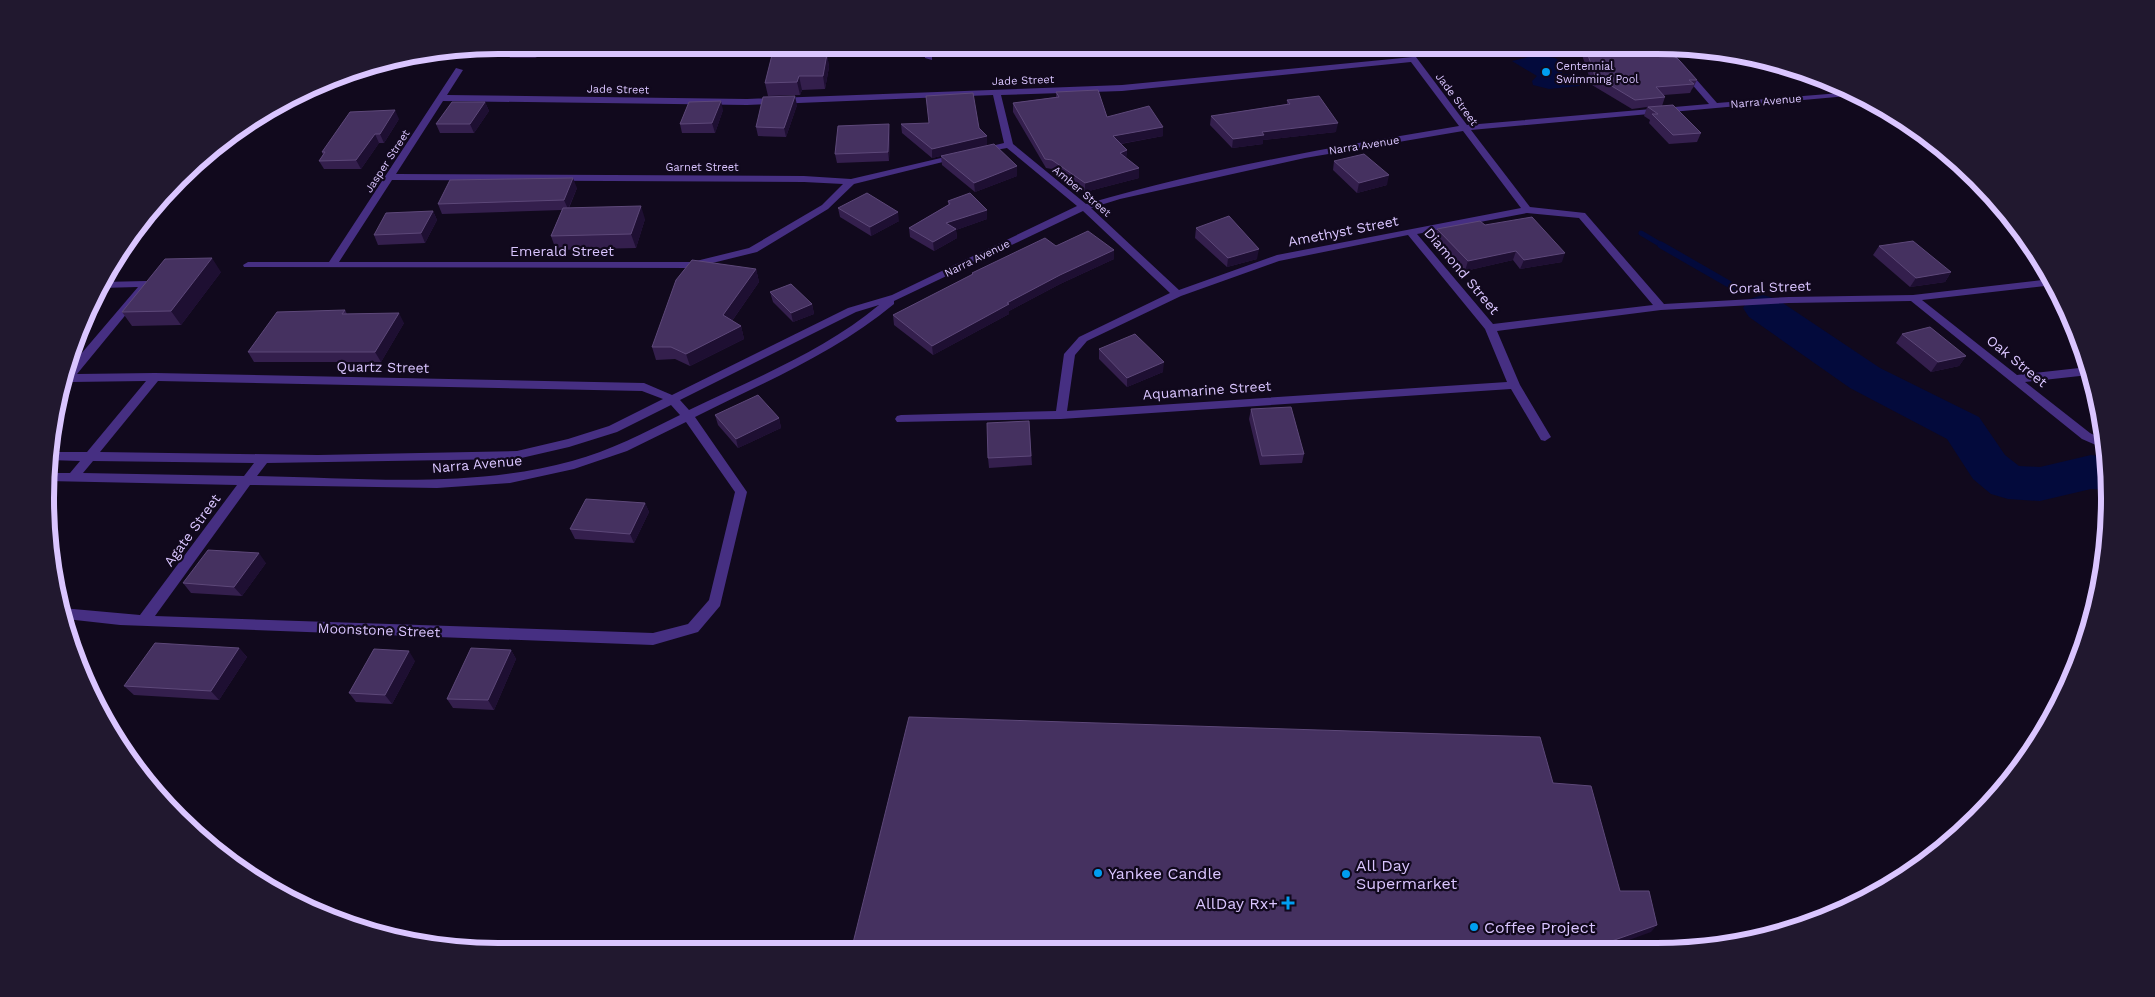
<svg xmlns="http://www.w3.org/2000/svg" width="2155" height="997" font-family="'Work Sans',sans-serif">
  <style>
    .water { fill: #030a3c }
    .lines { fill: none; stroke-linecap: round; stroke-linejoin: round }
    .stream-far1 { stroke: #030a3c; stroke-width: 5 }
    .stream { stroke: #030a3c; stroke-width: 7 }
    .river { fill: #030a3c; fill-rule: evenodd }
    .minor { fill: #462f82; fill-rule: evenodd }
    .wall { fill: #341f4d }
    .shaded-wall { fill: #1e0f32 }
    .building { fill: #453160; stroke: #5d4879 }
    .poi-dot { fill: #009ef0; stroke: #11091d; stroke-width: 2 }
    .labels { text-anchor: middle; stroke-width: 4.5; stroke-linejoin: round; paint-order: stroke }
    .far-poi-label { font-size: 11px; fill: #dac5ff; stroke: #11091d; text-anchor: start }
    .far-street-label { font-size: 11px; fill: #dac5ff; stroke: #11091d }
    .street-label { font-size: 14px; fill: #dac5ff; stroke: #11091d }
    .near-poi-label { font-size: 16px; fill: #dac5ff; stroke: #11091d; text-anchor: start }
    .rim { fill: none; stroke: #dac5ff; stroke-width: 6 }
  </style>
  <rect width="100%" height="100%" fill="#11091d"/>
  <!-- water -->
  <path class="water" d="M1537 55 1555 58 1561 62 1562 74 1572 75 1583 82 1579 86 1549 89 1533 85 1532 81 1537 76 1512 61Z"/>
  <g class="lines">
    <!-- stream-far1 -->
    <path class="stream-far1" d="M1641 233 1663 246"/>
    <!-- stream -->
    <path class="stream" d="M1661 245 1741 291"/>
    <!-- river -->
    <path class="river" d="M1763 295 1777 299 1880 368 1979 417 2005 455 2019 466 2040 467 2091 455 2106 457 2109 490 2091 489 2040 501 2008 499 1991 494 1973 479 1947 439 1850 388 1749 317 1743 308 1749 299Z"/>
    <!-- minor -->
    <path class="minor" d="M924 45H932V60L925 58Z
      M1658 45 1667 46 1717 103 1853 92 1859 95 1471 130 1530 207 1585 213 1664 304 1789 297 1913 295 2051 279 2054 285 1922 300 2017 375 2088 367 2089 375 2025 382 2090 433 2104 440 2105 449 2082 439 1911 301 1789 303 1661 310 1497 331 1520 385 1551 437 1545 441 1541 440 1511 389 1061 419 897 422 895 419 897 416 901 415 1056 411 1064 354 1079 337 1170 293 1083 211 894 301V304C835 353 763 383 695 417L747 492 720 606 698 632 653 645 120 625 66 619 62 608 140 615 237 485 47 481 48 473H70L80 461 49 460 50 452H87L146 381 71 382 63 384 69 368 138 287 100 288 102 282 146 281 151 284 77 374 155 373 644 383 672 395 848 308 892 295 1077 206 1007 148 979 153V149L1004 143 993 95 747 105 443 101 396 174 804 176 851 179 958 154 963 157 854 184 828 209 757 252 692 268 244 267 243 265 248 262H329L456 68 463 70 447 95 747 99 1122 85 1413 57H1416L1467 125 1709 104ZM1411 62 1459 126C1334 147 1208 168 1086 204L1013 144 1001 95 1122 91ZM1463 131 1521 208 1277 255 1179 290 1091 208 1120 199 1305 158ZM392 180 804 182 843 184 822 205 749 248 692 262H339ZM1527 213 1579 218 1653 305 1493 324 1417 234ZM1408 235 1485 329 1507 382 1067 411 1075 355 1087 341 1181 296 1279 261ZM879 305C824 351 753 379 689 410L680 400 856 312ZM158 381 642 391 663 399 609 426 568 439 517 451 318 455 100 452ZM671 405 680 415C645 432 610 451 572 461 470 489 361 478 257 476L267 463 517 459 569 447 617 432ZM686 422 735 492 709 600 688 624 653 633 155 616 250 485 437 488 510 483 574 469 627 451ZM93 461 254 463 244 476 83 473Z"/>
  </g>
  <!-- wall -->
  <path class="wall" d="M509 45H544L536 58H510L507 49Z
    M552 45H615L614 47Z
    M1585 46 1697 80 1693 88 1692 89 1690 93 1664 95 1665 97 1662 106 1701 133 1697 142 1669 144 1649 123 1650 120 1644 116 1647 107 1632 109 1592 85 1582 55Z
    M827 54 829 67 825 89 802 90 800 95 768 96 765 83Z
    M1056 92 1107 117 1163 127V136L1121 144 1127 150 1126 158 1139 178 1085 192 1052 169 1046 168 1013 112V103L1056 97Z
    M1287 100 1336 132 1263 140V144L1232 148 1210 125 1211 116 1287 104Z
    M485 102 489 111 474 133H440L436 124Z
    M797 105 786 137 758 136 756 127Z
    M723 110 715 133H682L680 124Z
    M399 119 384 143H379L361 169H324L319 161 323 155 322 152Z
    M901 124 987 136V145L932 158 902 133Z
    M890 133 889 161 837 163 835 154Z
    M941 156 1017 176 975 192 942 165Z
    M1334 161 1387 185 1357 193 1333 170Z
    M577 188 569 208 645 219 636 248 556 250 551 236 562 210 442 214 438 204Z
    M948 201 987 219 956 230 957 238 934 251 910 237 909 228 948 205Z
    M838 208 899 221 871 236 840 217Z
    M433 211 437 220 425 243 378 245 374 235Z
    M1485 225 1562 262 1520 269 1513 260 1465 271 1435 239 1437 229Z
    M1196 228 1257 259 1227 267 1195 238Z
    M1879 246 1951 272 1945 282 1910 287 1873 255Z
    M1114 250V259L1060 284 1009 311V314L933 355 894 325 893 315 972 275V273Z
    M756 269 759 282 732 321 741 326 744 339 690 366 675 359 656 360 652 347Z
    M221 272 181 325 132 326 122 312Z
    M770 292 812 304 814 314 793 322 773 302Z
    M345 310 347 314 404 323 381 362H254L248 352Z
    M1902 334 1966 356 1959 366 1931 372 1896 343Z
    M1099 349 1163 372 1127 387 1099 359Z
    M1251 409 1304 454 1302 463 1260 465 1249 419Z
    M715 415 779 418 781 428 738 448 718 425Z
    M1029 421 1032 465 989 468 988 458Z
    M645 503 649 512 634 543 575 539 570 529Z
    M266 563 242 596 191 593 183 583Z
    M239 648 247 657 219 700 134 695 124 686Z
    M511 650 516 659 494 710 453 708 447 699Z
    M415 661 392 704 356 702 349 693Z"/>
  <!-- shaded-wall -->
  <path class="shaded-wall" d="M535 45H544L536 58 532 49Z
    M827 54 829 67 825 89 823 76Z
    M799 76 802 90 800 95 797 82Z
    M795 96 797 105 786 137 784 128Z
    M721 101 723 110 715 133 712 123Z
    M485 102 489 111 474 133 470 124Z
    M395 110 399 119 384 143 380 134Z
    M1338 123 1336 132 1263 140V144L1232 148 1233 139 1262 132Z
    M889 124 890 133 889 161 888 152Z
    M1163 127V136L1113 145V136Z
    M375 134 379 143 361 169 356 160Z
    M987 136V145L932 158V149Z
    M1127 150 1126 160 1120 153Z
    M1017 166V176L975 192 974 183Z
    M1139 168V178L1085 192V183Z
    M1389 175 1387 185 1357 193 1359 183Z
    M573 178 577 188 568 209 564 200Z
    M641 206 645 219 636 248 631 234Z
    M987 210V219L956 230 957 238 934 251 933 242 946 223Z
    M433 211 437 220 425 243 421 233Z
    M898 212 899 221 871 236 870 227Z
    M1259 249 1257 259 1227 267 1228 258Z
    M1114 250V259L1060 284 1009 311V314L933 355 932 346 1007 303 1060 275Z
    M1516 251 1513 260 1465 271 1468 261Z
    M1565 253 1562 262 1520 269 1524 260Z
    M212 258 221 272 181 325 171 311Z
    M756 269 759 282 727 328 723 315Z
    M1951 272 1945 282 1910 287 1916 278Z
    M812 304 814 314 793 322 791 313Z
    M399 313 404 323 381 362 375 352Z
    M741 326 744 339 690 366 686 354Z
    M1966 356 1959 366 1931 372 1938 362Z
    M1164 362 1163 372 1127 387V378Z
    M779 418 781 428 738 448 736 439Z
    M645 503 649 512 634 543 630 534Z
    M259 553 266 563 242 596 234 587Z
    M239 648 247 657 219 700 211 691Z
    M511 650 516 659 494 710 488 700Z
    M409 651 415 661 392 704 385 695Z
    M1657 925 1651 932 1607 948H1592Z"/>
  <!-- building -->
  <path class="building" d="M509 45H535L532 49H507Z
    M1609 45H1661L1679 60 1697 80H1689L1694 84 1656 87 1665 97 1635 100 1595 76 1585 46Z
    M827 54 823 76H799L797 82 765 83 772 55Z
    M1098 90 1107 117 1149 106 1163 127 1113 136 1127 150 1120 153 1139 168 1085 183 1052 160 1045 159 1013 103 1059 97 1056 92Z
    M973 93 979 128 987 136 932 149 901 124 929 123 926 96Z
    M795 96 784 128 756 127 763 97Z
    M1319 96 1338 123 1262 132 1264 135 1233 139 1211 116 1290 104 1287 100Z
    M721 101 712 123 680 124 689 102Z
    M452 102H485L470 124H436Z
    M1673 105 1701 133 1673 135 1652 114H1658L1648 107Z
    M395 110 380 134H375L356 160 319 161 325 152H322L350 112Z
    M889 124 888 152 835 154 838 126Z
    M994 144 1017 166 974 183 941 156Z
    M1364 154 1389 175 1359 183 1334 161Z
    M573 178 564 200 438 204 450 180Z
    M867 193 898 212 870 227 838 208Z
    M970 193 987 210 946 223 956 229 933 242 909 228 950 204 948 201Z
    M641 206 631 234 551 236 563 208Z
    M433 211 421 233 374 235 386 213Z
    M1229 216 1259 249 1228 258 1196 228Z
    M1532 217 1565 253 1524 260 1516 251 1468 261 1437 229 1480 221 1485 225Z
    M1088 231 1114 250 1060 275 1007 303 1009 304 932 346 893 315 973 274 972 273 1045 238 1056 246Z
    M1913 241 1951 272 1916 278 1879 246Z
    M212 258 171 311 122 312 165 259Z
    M692 260 756 269 723 315 741 326 686 354 671 347H652L676 280Z
    M791 284 812 304 791 313 770 292Z
    M345 310 342 314 399 313 375 352H248L277 312Z
    M1930 327 1966 356 1938 362 1902 334Z
    M1135 334 1164 362 1127 378 1099 349Z
    M758 395 779 418 736 439 715 415Z
    M1291 407 1304 454 1262 456 1251 409Z
    M1029 421 1031 456 988 458 987 423Z
    M586 499 645 503 630 534 570 529Z
    M208 550 259 553 234 587 183 583Z
    M155 643 239 648 211 691 124 686Z
    M471 648 511 650 488 700 447 699Z
    M374 649 409 651 385 695 349 693Z
    M909 717 1540 737 1553 783 1591 786 1620 891H1649L1657 925 1592 948 851 951Z"/>
  <!-- markers -->
  <g class="poi-dot">
    <circle cx="1546" cy="72" r="5"/>
    <circle cx="1098" cy="873" r="5"/>
    <circle cx="1346" cy="874" r="5"/>
    <path d="M1285.5 895.5h5v5h5v5h-5v5h-5v-5h-5v-5h5z"/>
    <circle cx="1474" cy="927" r="5"/>
  </g>
  <g class="labels">
    <!-- far-poi labels -->
    <g class="far-poi-label">
      <text x="1556" y="70">Centennial<tspan x="1556" dy="13">Swimming Pool</tspan></text>
    </g>
    <!-- far-street labels -->
    <g class="far-street-label">
      <text transform="translate(1023 80) rotate(-2)" y="4">Jade Street</text>
      <text transform="translate(618 89) rotate(1)" y="4">Jade Street</text>
      <text transform="translate(1457 99) rotate(53)" y="4">Jade Street</text>
      <text transform="translate(1766 101) rotate(-5)" y="4">Narra Avenue</text>
      <text transform="translate(1364 145) rotate(-9)" y="4">Narra Avenue</text>
      <text transform="translate(387 161) rotate(-57)" y="4">Jasper Street</text>
      <text x="702" y="171">Garnet Street</text>
      <text transform="translate(1082 191) rotate(40)" y="4">Amber Street</text>
      <text transform="translate(977 258) rotate(-26)" y="4">Narra Avenue</text>
    </g>
    <!-- street labels -->
    <g class="street-label">
      <text transform="translate(1343 231) rotate(-11)" y="5">Amethyst Street</text>
      <text x="562" y="256">Emerald Street</text>
      <text transform="translate(1462 271) rotate(50)" y="5">Diamond Street</text>
      <text transform="translate(1770 287) rotate(-2)" y="5">Coral Street</text>
      <text transform="translate(2017 361) rotate(39)" y="5">Oak Street</text>
      <text transform="translate(383 367) rotate(1)" y="5">Quartz Street</text>
      <text transform="translate(1207 390) rotate(-4)" y="5">Aquamarine Street</text>
      <text transform="translate(477 464) rotate(-5)" y="5">Narra Avenue</text>
      <text transform="translate(192 530) rotate(-54)" y="5">Agate Street</text>
      <text transform="translate(379 630) rotate(2)" y="5">Moonstone Street</text>
    </g>
    <!-- near-poi labels -->
    <g class="near-poi-label">
      <text x="1356" y="871">All Day<tspan x="1356" dy="18">Supermarket</tspan></text>
      <text x="1108" y="879">Yankee Candle</text>
      <text x="1278" y="909" text-anchor="end">AllDay Rx+</text>
      <text x="1484" y="933">Coffee Project</text>
    </g>
  </g>
  <!-- crop -->
  <path d="M0 0H2155V997H0ZM498 54H1657A444 444 0 0 1 2101 498V499A444 444 0 0 1 1657 943H498A444 444 0 0 1 54 499V498A444 444 0 0 1 498 54Z" fill="#21182f" fill-rule="evenodd"/>
  <path class="rim" d="M498 54H1657A444 444 0 0 1 2101 498V499A444 444 0 0 1 1657 943H498A444 444 0 0 1 54 499V498A444 444 0 0 1 498 54Z"/>
</svg>
